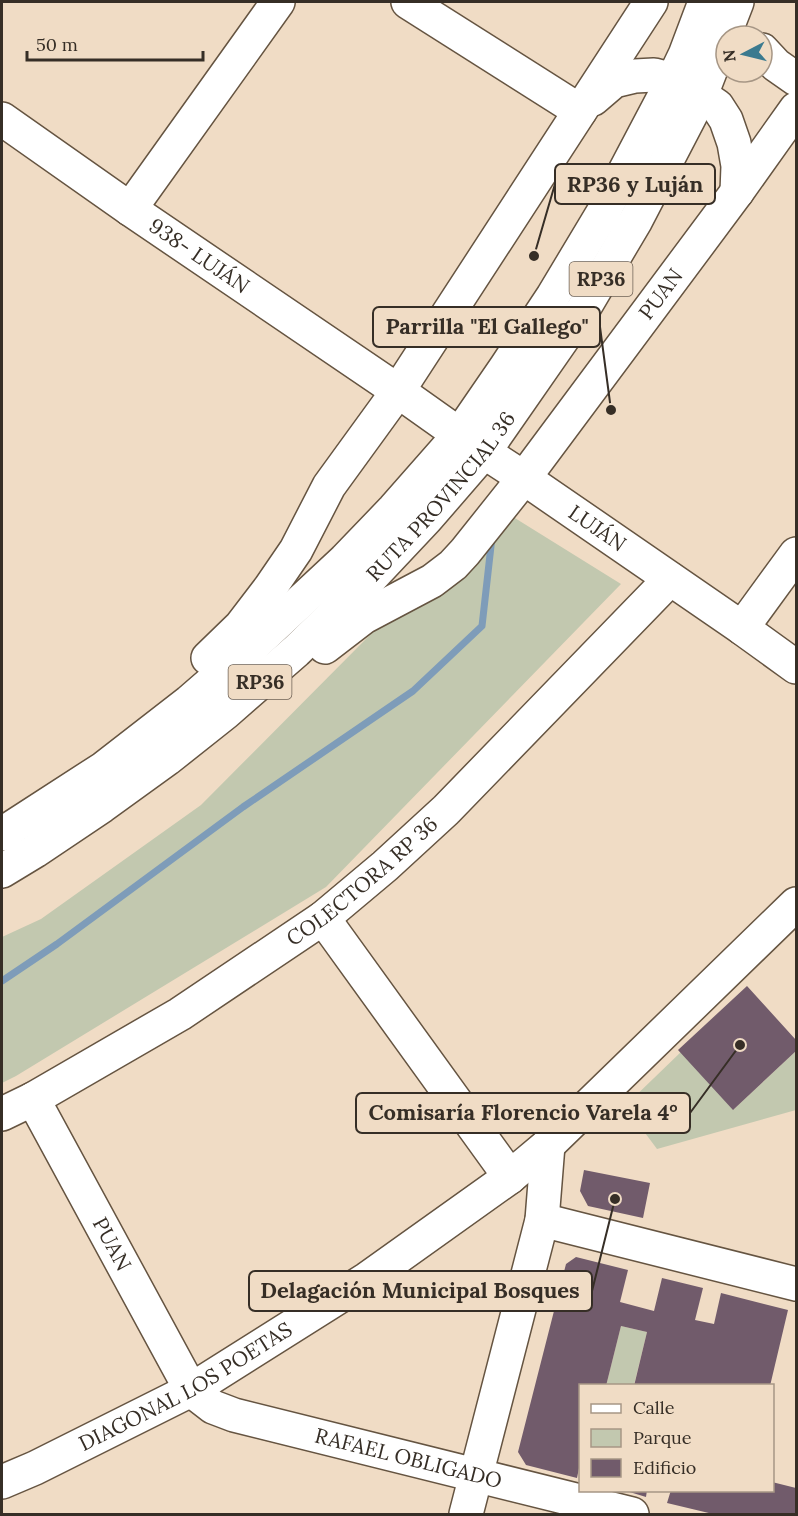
<svg xmlns="http://www.w3.org/2000/svg" width="798" height="1516" font-family="Lora,serif">
  <style>
    .green { fill: #c2c8af }
    .lines { fill: none; stroke-linecap: round; stroke-linejoin: round }
    .stream { stroke: #7e9cb9; stroke-width: 7 }
    .building { fill: #715b6b }
    .minor-casing { stroke: #655441; stroke-width: 36 }
    .major-casing { stroke: #655441; stroke-width: 36 }
    .minor { stroke: #fff; stroke-width: 33 }
    .major { stroke: #fff; stroke-width: 33 }
    .labels { text-anchor: middle; stroke-width: 6; stroke-linejoin: round; paint-order: stroke }
    .shield { fill: #f0dcc5; stroke: #6e6256; stroke-width: 1.5 }
    .shield-label { font-size: 20px; font-weight: bold; fill: #362e26 }
    .street-label { font-size: 21px; fill: #362e26; stroke: #f0dcc5 }
    .leader { fill: none; stroke: #362e26; stroke-width: 2 }
    .callout-dot { fill: #362e26; stroke: #f0dcc5; stroke-width: 2 }
    .callout { fill: #f0dcc5; stroke: #362e26; stroke-width: 2 }
    .callout-label { font-size: 22px; text-anchor: middle; font-weight: bold; fill: #362e26 }
  </style>
  <rect width="100%" height="100%" fill="#f0dcc5"/>
  <!-- green -->
  <path class="green" d="M497 507 621 584 326 887 16 1076 2 1083V937L41 919 201 805Z
    M683 1050 734 1109 796 1051V1110L657 1149 625 1106Z
    M621 1326 647 1332 634 1385 606 1386Z"/>
  <g class="lines">
    <!-- stream -->
    <path class="stream" d="M2 981 57 944 243 807 413 691 482 626 492 537"/>
  </g>
  <!-- building -->
  <path class="building" d="M747 986 796 1040V1051L733 1110 678 1050Z
    M584 1170 650 1183 643 1218 588 1206 580 1191Z
    M576 1257 628 1270 620 1302 654 1311 662 1278 703 1288 695 1320 714 1324 721 1293 788 1310 770 1386H634L647 1332 621 1326 606 1386H580V1463L577 1478 526 1465 518 1452 566 1264Z
    M772 1482 796 1488V1514H713L667 1503 671 1490H772Z
    M623 1490H647L646 1497Z"/>
  <g class="lines">
    <!-- minor casing -->
    <g class="minor-casing">
      <g id="minor">
        <path d="M408 2 580 111"/>
        <path id="s1" d="M2 119 130 209 398 391"/>
        <path d="M130 209 278 2"/>
        <path d="M742 628 796 554"/>
        <path d="M323 918 510 1177"/>
        <path id="s2" d="M33 1099 191 1390 213 1407 234 1415 632 1514"/>
        <path id="s3" d="M2 1114 33 1099 180 1014 323 918 385 866 446 810 670 579"/>
        <path d="M542 1220 796 1284"/>
        <path id="s4" d="M2 1482 35 1468 191 1390 367 1279 510 1177 548 1145 796 904"/>
        <path d="M466 1514 542 1220 548 1145"/>
      </g>
    </g>
    <!-- major casing -->
    <g class="major-casing">
      <g id="major">
        <path d="M762 50 776 65 796 79"/>
        <path d="M593 99 614 81 635 76 654 75 673 80 701 95 717 106 726 120 734 143 738 166 737 192"/>
        <path id="s5" d="M398 391 484 452 524 478 742 628 796 667"/>
        <path id="s6" d="M325 647 364 617 432 581 453 565 465 552 524 478 737 192 796 109"/>
        <path d="M208 658 241 626 270 588 296 550 329 486 398 391 651 2"/>
        <path d="M2 834 104 768 189 702 242 656 345 560 394 509 460 434 506 367 553 296 604 211 673 80 685 55 705 2"/>
        <path id="s7" d="M2 871 35 851 102 806 167 759 225 713 296 651 362 587 426 519 484 452 584 308 636 220 701 95 737 2"/>
      </g>
    </g>
    <!-- minor -->
    <use href="#minor" class="minor"/>
    <!-- major -->
    <use href="#major" class="major"/>
  </g>
  <g class="labels">
    <!-- shield labels -->
    <g class="shield">
      <rect x="569.5" y="262" width="63" height="34" rx="4.5"/>
      <rect x="228.5" y="665" width="63" height="34" rx="4.5"/>
    </g>
    <g class="shield-label">
      <text x="601" y="286">RP36</text>
      <text x="260" y="689">RP36</text>
    </g>
    <!-- street labels -->
    <g class="street-label">
      <text dy="7" stroke="none"><textPath href="#s1" startOffset="240">938- LUJÁN</textPath></text>
      <text dy="7" stroke="none"><textPath href="#s6" startOffset="494">PUAN</textPath></text>
      <text dy="7" stroke="none"><textPath href="#s7" startOffset="580">RUTA PROVINCIAL 36</textPath></text>
      <text dy="7" stroke="none"><textPath href="#s5" startOffset="242">LUJÁN</textPath></text>
      <text dy="7" stroke="none"><textPath href="#s3" startOffset="430">COLECTORA RP 36</textPath></text>
      <text dy="7" stroke="none"><textPath href="#s2" startOffset="165">PUAN</textPath></text>
      <text dy="7" stroke="none"><textPath href="#s4" startOffset="207">DIAGONAL LOS POETAS</textPath></text>
      <text dy="7" stroke="none"><textPath href="#s2" startOffset="561">RAFAEL OBLIGADO</textPath></text>
    </g>
  </g>
  <!-- callouts -->
  <path class="leader" d="M534 256L555 184M611 410L600 327M740 1045L690 1113M615 1199L592 1291"/>
  <g class="callout-dot">
    <circle cx="534" cy="256" r="6"/>
    <circle cx="611" cy="410" r="6"/>
    <circle cx="740" cy="1045" r="6"/>
    <circle cx="615" cy="1199" r="6"/>
  </g>
  <g class="callout">
    <rect x="555" y="164" width="160" height="40" rx="6"/>
    <rect x="373" y="307" width="227" height="40" rx="6"/>
    <rect x="356" y="1093" width="334" height="40" rx="6"/>
    <rect x="249" y="1271" width="343" height="40" rx="6"/>
  </g>
  <g class="callout-label">
    <text x="635" y="192">RP36 y Luján</text>
    <text x="487" y="334">Parrilla "El Gallego"</text>
    <text x="523" y="1120">Comisaría Florencio Varela 4°</text>
    <text x="420" y="1298">Delagación Municipal Bosques</text>
  </g>
  <!-- border -->
  <rect width="798" height="1516" fill="none" stroke="#362e26" stroke-width="6"/>
  <!-- legend -->
  <rect x="579" y="1384" width="195" height="108" fill="#f0dcc5" stroke="#a69685" stroke-width="1.5"/>
  <rect x="591" y="1404" width="30" height="9" fill="#ffffff" stroke="#a69685" stroke-width="1.5"/>
  <text x="633" y="1414" font-size="18" fill="#362e26">Calle</text>
  <rect x="591" y="1429" width="30" height="18" fill="#c2c8af" stroke="#a69685" stroke-width="1.5"/>
  <text x="633" y="1444" font-size="18" fill="#362e26">Parque</text>
  <rect x="591" y="1459" width="30" height="18" fill="#715b6b" stroke="#a69685" stroke-width="1.5"/>
  <text x="633" y="1474" font-size="18" fill="#362e26">Edificio</text>
  <!-- north arrow -->
  <g transform="translate(744 54) rotate(263)"><circle r="28" fill="#f0dcc5" stroke="#a69685" stroke-width="1.5"/>
  <path d="M0-4.5L10 22L0 15L-10 22Z" fill="#3b7a8f"/>
  <text y="-9" font-size="16" font-weight="bold" text-anchor="middle" fill="#362e26">N</text>
  </g>
  <!-- scale -->
  <path d="M27 51v9h176v-9" fill="none" stroke="#362e26" stroke-width="3"/>
  <text x="36" y="51" font-size="18" fill="#362e26" stroke="#f0dcc5" stroke-width="4.5" paint-order="stroke">50 m</text>
</svg>
